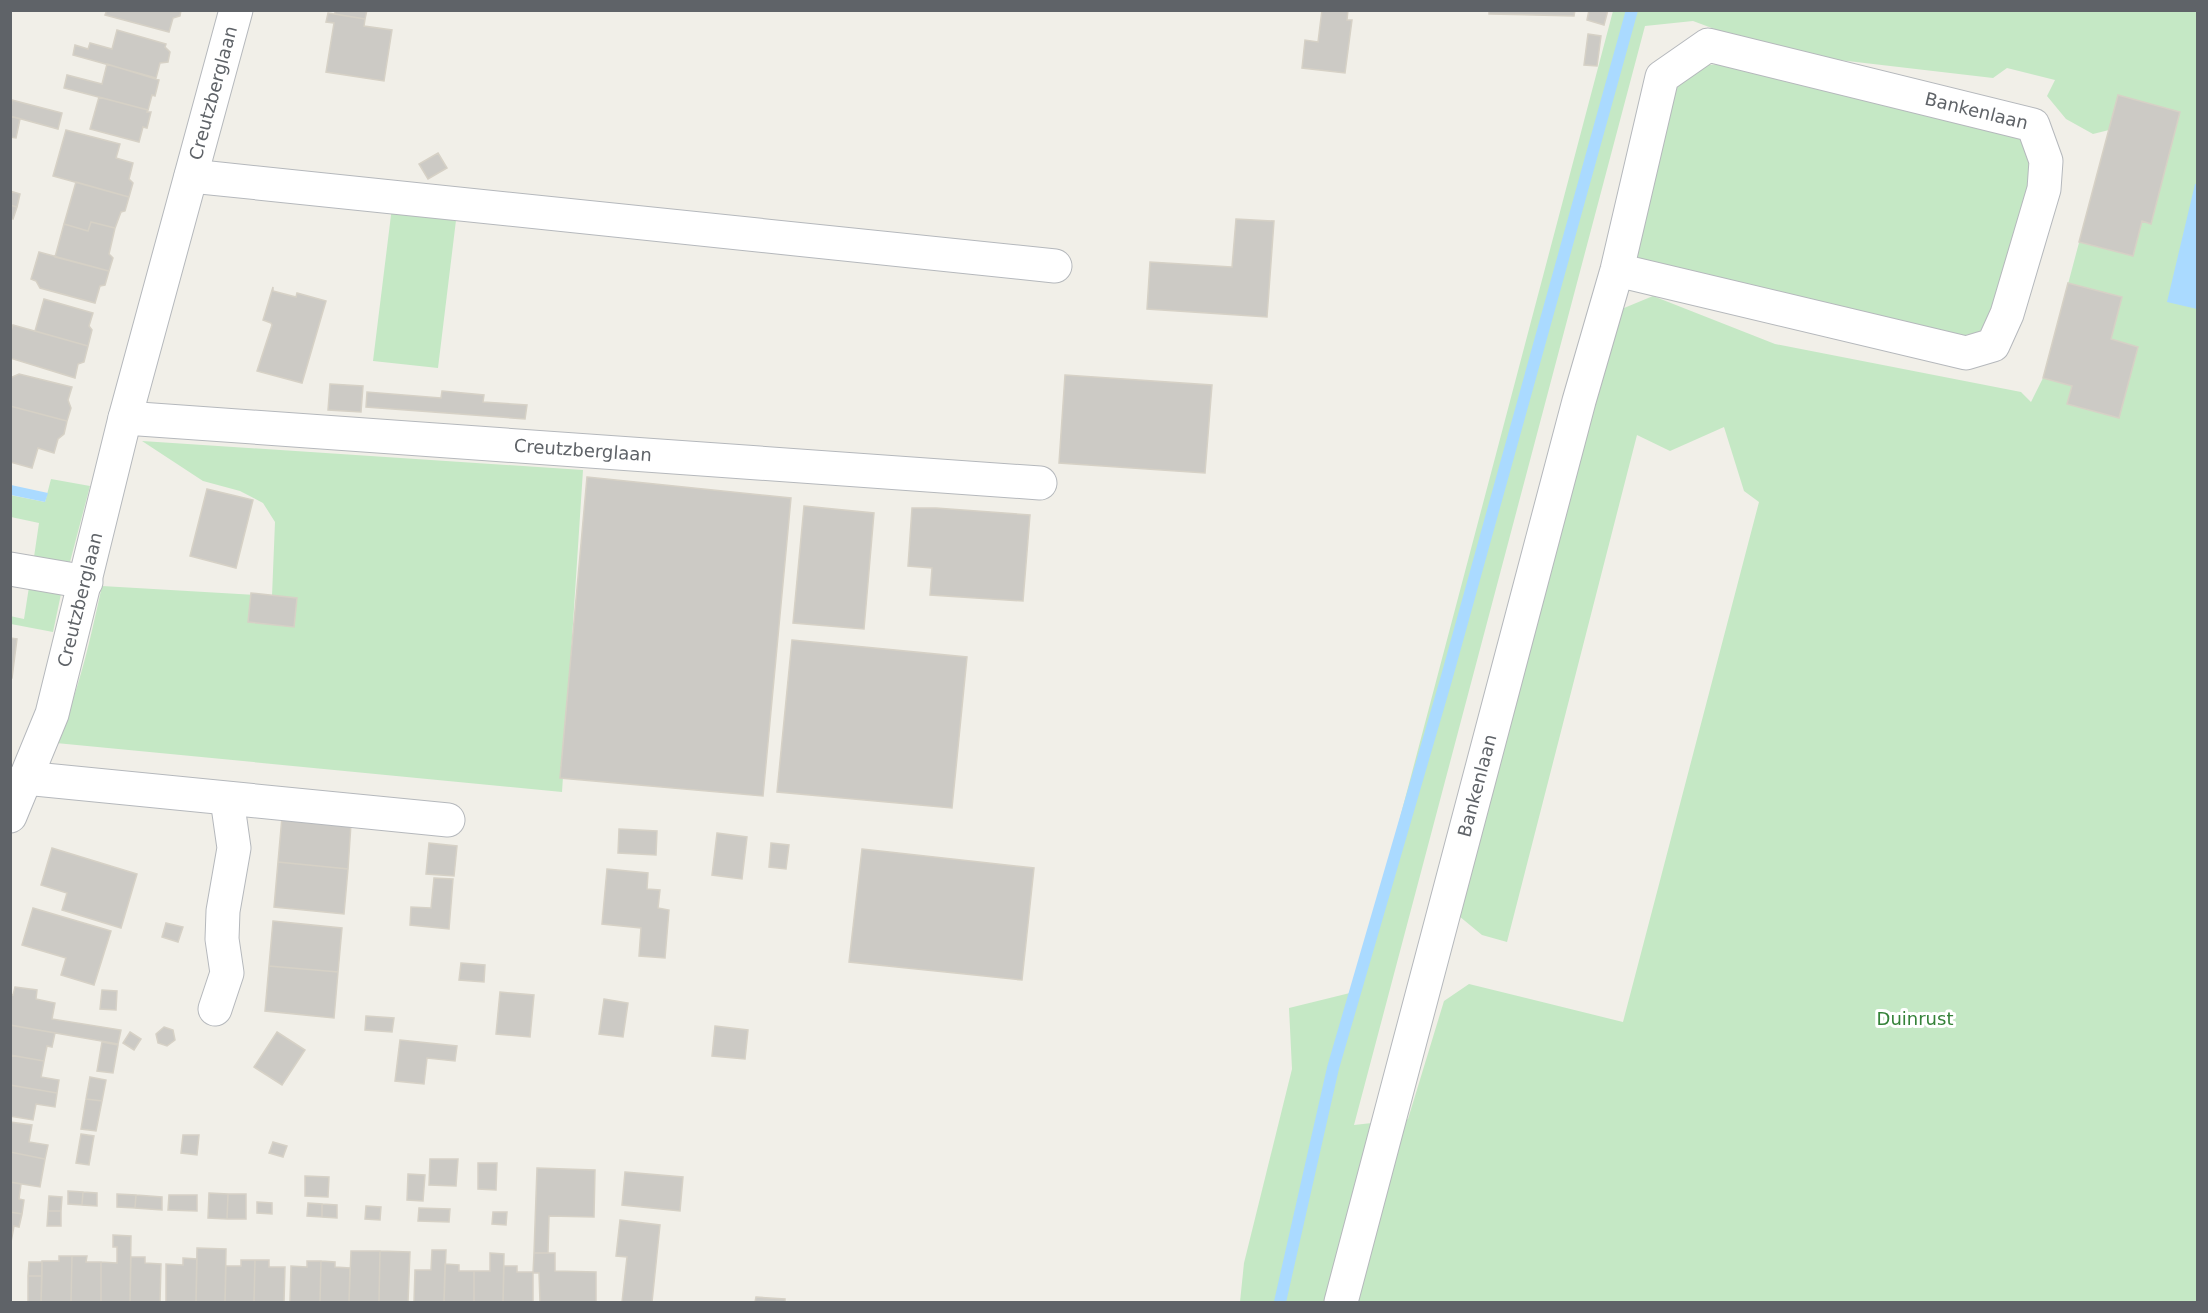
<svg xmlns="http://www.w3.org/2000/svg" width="2208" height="1313" font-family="'DejaVu Sans',sans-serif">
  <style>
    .green { fill: #c5e8c5; fill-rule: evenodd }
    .water { fill: #aadaff }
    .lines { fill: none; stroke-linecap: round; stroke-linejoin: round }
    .stream { stroke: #aadaff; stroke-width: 12 }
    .building { fill: #cccac5; stroke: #d6d1c6; stroke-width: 1.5 }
    .street-casing { stroke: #b5b8bc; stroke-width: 35 }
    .street { stroke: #fff; stroke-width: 33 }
    .labels { text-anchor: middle; stroke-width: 6; stroke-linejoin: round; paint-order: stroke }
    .street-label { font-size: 18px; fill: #5f6368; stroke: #fff }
    .park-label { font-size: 18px; fill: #348238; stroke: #fff }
  </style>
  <rect width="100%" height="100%" fill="#f1efe8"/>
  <!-- green -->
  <path class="green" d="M1613 11H2197V1302H1240L1244 1263 1292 1069 1289 1008 1354 992ZM1693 21 1779 53 1993 78 2007 68 2055 80 2047 96 2066 119 2093 134 2109 130 2043 378 2031 402 2021 392 1775 344 1653 296 1612 313 1459 916 1482 935 1507 942 1637 435 1670 451 1724 427 1744 491 1759 502 1623 1022 1469 984 1444 1001 1408 1119 1354 1125 1645 26Z
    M1729 64 2013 128 2031 145 2032 173 1991 325 1978 332 1962 336 1631 257 1680 66Z
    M392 207 457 212 438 368 373 361Z
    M142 441 583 470 562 792 56 743C79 693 90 640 102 586L272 596 275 522 263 503 240 491 203 481Z
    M51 479 90 486 70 562 34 557 39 523 11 517 10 495 45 502Z
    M29 587 61 594 53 632 11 624 10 616 24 619Z"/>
  <!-- water -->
  <path class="water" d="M2195 184H2198L2197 309 2167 302Z
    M11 485 48 493 45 502 11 495Z"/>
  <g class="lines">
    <!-- stream -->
    <path class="stream" d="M1280 1302 1333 1068 1446 680 1632 10"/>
  </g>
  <!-- building -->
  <path class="building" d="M107 10H181L180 16 173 18 169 32 105 15Z
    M335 10H367L365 19 335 14Z
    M1322 10H1348L1347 20H1352L1345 73 1302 68 1305 40 1318 42Z
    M1489 10H1575L1574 16 1489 14Z
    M1589 10H1608L1604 25 1587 20Z
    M328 13 365 19 364 26 392 30 384 81 326 72 334 23 326 22Z
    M117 30 166 44 165 47 170 52 168 62 160 63 156 78 73 55 75 45 88 49 90 43 112 49Z
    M1588 34 1601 36 1597 66 1584 65Z
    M107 64 159 80 155 96 152 95 148 110 64 88 67 75 102 84Z
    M2118 95 2180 112 2151 224 2142 221 2133 256 2079 242Z
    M99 97 148 110 147 112H151L147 128 143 127 139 142 90 129Z
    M12 100 62 113 58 129 10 116Z
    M10 116 20 119 16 138 10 137Z
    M66 130 120 144 116 158 133 163 129 179 133 183 129 197 53 176Z
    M438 153 447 168 428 179 419 164Z
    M76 182 129 197 125 211 121 212 115 228 91 222 88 231 64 224Z
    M10 191 20 194 17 207 10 205Z
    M10 205 17 207 13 219 10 218Z
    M1236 219 1274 221 1267 317 1147 309 1150 262 1232 267Z
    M91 222 115 228 109 254 113 258 109 271 55 257 64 224 88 231Z
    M39 252 109 271 105 285 100 286 95 303 40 288 36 281 31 279Z
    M2068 283 2122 297 2111 339 2138 347 2119 418 2067 404 2072 386 2043 378Z
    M273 287V291L296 297 297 293 326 301 302 383 257 371 272 325 271 323 263 320Z
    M44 299 93 313 89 326 92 330 88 346 35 331Z
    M13 325 88 346 84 362 78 364 75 378 10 358V334Z
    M19 374 72 387 68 400 71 408 67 421 10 406V378Z
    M1065 375 1212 385 1205 473 1059 463Z
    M330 384 363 386 361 412 328 410Z
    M442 391 484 395 483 402 527 405 525 419 366 407 367 392 441 398Z
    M10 406 67 421 64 434 58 439 54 453 38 448 32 468 10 462Z
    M587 477 791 498 763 796 560 778Z
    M207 489 253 500 236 568 190 556Z
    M804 506 874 513 864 629 793 623Z
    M912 508H936L1030 515 1023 601 930 595 932 568 908 566Z
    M251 593 297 598 294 627 248 622Z
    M10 638 17 639 12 678H10Z
    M792 640 967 657 952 808 777 792Z
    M282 817 351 824 348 869 278 862Z
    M619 829 657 831 656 855 618 853Z
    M717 833 747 837 742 879 712 875Z
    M429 843 457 846 454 876 426 874Z
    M771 843 789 845 786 869 769 867Z
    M52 848 137 874 121 928 62 910 67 893 41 885Z
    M862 849 1034 868 1022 980 849 962Z
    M278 862 348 869 344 914 274 907Z
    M607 869 648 873 647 889 660 890 658 908 669 910 665 958 639 956 641 928 602 924Z
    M434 878 453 879 449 929 410 925 411 907 431 908Z
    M33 908 111 931 94 985 61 975 66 958 22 945Z
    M273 921 342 928 338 972 269 966Z
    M166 923 183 927 178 942 162 937Z
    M461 963 485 965 484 982 459 980Z
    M269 966 338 972 334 1018 265 1011Z
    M15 987 37 990 36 999 55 1003 52 1019 121 1030 118 1044 10 1025V994L13 995Z
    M102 990 117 991 116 1010 100 1009Z
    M500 992 534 995 530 1037 496 1034Z
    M604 999 628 1003 623 1037 599 1034Z
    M366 1016 394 1018 392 1032 365 1030Z
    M10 1025 55 1033 52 1047 47 1046 44 1061 10 1055Z
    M715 1026 748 1030 745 1059 712 1056Z
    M164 1027 173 1030 175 1040 167 1046 158 1043 156 1034Z
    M130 1032 141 1039 134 1050 123 1043Z
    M277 1032 305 1050 282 1085 254 1067Z
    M400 1040 457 1046 455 1061 427 1058 424 1084 395 1081Z
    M102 1042 118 1045 113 1073 97 1071Z
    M10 1055 44 1061 41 1077 59 1080 57 1093 10 1085Z
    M90 1077 106 1080 102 1101 86 1099Z
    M10 1085 57 1093 55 1107 36 1104 33 1120 10 1116Z
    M86 1099 102 1101 96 1131 81 1129Z
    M10 1122 32 1125 29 1142 48 1145 45 1159 10 1152Z
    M81 1134 94 1136 89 1165 76 1163Z
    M183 1135H199L197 1155 181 1153Z
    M273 1142 287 1146 283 1157 269 1153Z
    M10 1152 45 1159 40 1187 10 1182Z
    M430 1159H458L456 1186 429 1185Z
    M478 1163H497L496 1190 478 1189Z
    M537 1168 595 1170 594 1217 549 1216 548 1253H534Z
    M625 1172 683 1177 680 1211 622 1205Z
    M408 1174 425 1175 423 1201 407 1200Z
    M305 1176 329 1177 328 1197 305 1196Z
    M10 1182 21 1184 19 1199 24 1200 22 1214 10 1212Z
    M68 1191 83 1192 82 1205 68 1204Z
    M83 1192 97 1193V1206L82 1205Z
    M209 1193 228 1194 227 1219 208 1218Z
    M117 1194 136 1195 135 1208 117 1207Z
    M228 1194H246V1219H227Z
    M136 1195 162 1197V1210L135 1208Z
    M169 1195H197V1211L168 1210Z
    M49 1196 62 1197 61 1211H48Z
    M257 1202 272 1203V1214L257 1213Z
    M308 1203 322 1204V1217L307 1216Z
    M322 1204 337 1205V1218L322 1217Z
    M366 1206 381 1207 380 1220 365 1219Z
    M419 1208 450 1209 449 1222 418 1221Z
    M48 1211H61V1226H47Z
    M10 1212 22 1214 19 1227 14 1226 11 1242Z
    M493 1212H507L506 1225 492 1224Z
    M620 1220 660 1225 652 1302H622L627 1257 616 1256Z
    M113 1235 131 1236 130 1302H101V1262L117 1263V1247H113Z
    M197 1248 226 1249 225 1302H196Z
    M432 1250H446L444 1302H414L415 1270H431Z
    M351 1251H380L379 1302H349Z
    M380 1251 410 1252 408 1302H379Z
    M490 1253 504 1254 503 1302H474V1271H490Z
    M534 1253H555V1271L596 1272V1302H540L539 1273H533Z
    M59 1256H72L71 1302H41L42 1261H59Z
    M72 1256H87L86 1262H101V1302H71Z
    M131 1257H145V1263L161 1264 160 1302H130Z
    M183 1258 197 1259 196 1302H166V1264L183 1265Z
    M241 1260H255L254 1302H225L226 1266H241Z
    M255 1260H269V1267H285L284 1302H254Z
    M307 1261H321L320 1302H290L291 1266 307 1267Z
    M321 1261 335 1262V1267L350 1268 349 1302H320Z
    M29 1262H42V1276H28Z
    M445 1264 459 1265V1271H474V1302H444Z
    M504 1266H517V1272H533V1302H503Z
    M28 1276H42L41 1302H28Z
    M756 1297 785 1299V1302H755Z"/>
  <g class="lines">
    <!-- street casing -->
    <g class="street-casing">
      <g id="street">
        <path d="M191 176 1055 266"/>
        <path id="s1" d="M125 418 1040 483"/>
        <path d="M10 569 86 582"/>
        <path d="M25 778 448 820"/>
        <path id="s2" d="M10 816 52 714 125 418 236 10"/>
        <path d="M215 1009 227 973 222 939 223 911 234 848 227 799"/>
        <path id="s3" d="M1341 1302 1579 401 1617 270 1662 77 1708 45 2033 125 2046 161 2044 189 2007 314 1993 345 1966 353 1617 270"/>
      </g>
    </g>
    <!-- street -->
    <use href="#street" class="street"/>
  </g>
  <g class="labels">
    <!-- street labels -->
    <g class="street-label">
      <text dy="6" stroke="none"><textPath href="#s2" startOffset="752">Creutzberglaan</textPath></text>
      <text dy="6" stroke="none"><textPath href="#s3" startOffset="1599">Bankenlaan</textPath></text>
      <text dy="6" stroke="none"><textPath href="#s1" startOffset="459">Creutzberglaan</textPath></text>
      <text dy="6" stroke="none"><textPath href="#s2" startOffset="228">Creutzberglaan</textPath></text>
      <text dy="6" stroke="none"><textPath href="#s3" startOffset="534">Bankenlaan</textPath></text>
    </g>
    <!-- park labels -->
    <g class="park-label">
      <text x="1915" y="1025">Duinrust</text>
    </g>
  </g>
  <!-- border -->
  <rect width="2208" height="1313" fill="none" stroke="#5f6368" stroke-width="24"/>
</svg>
